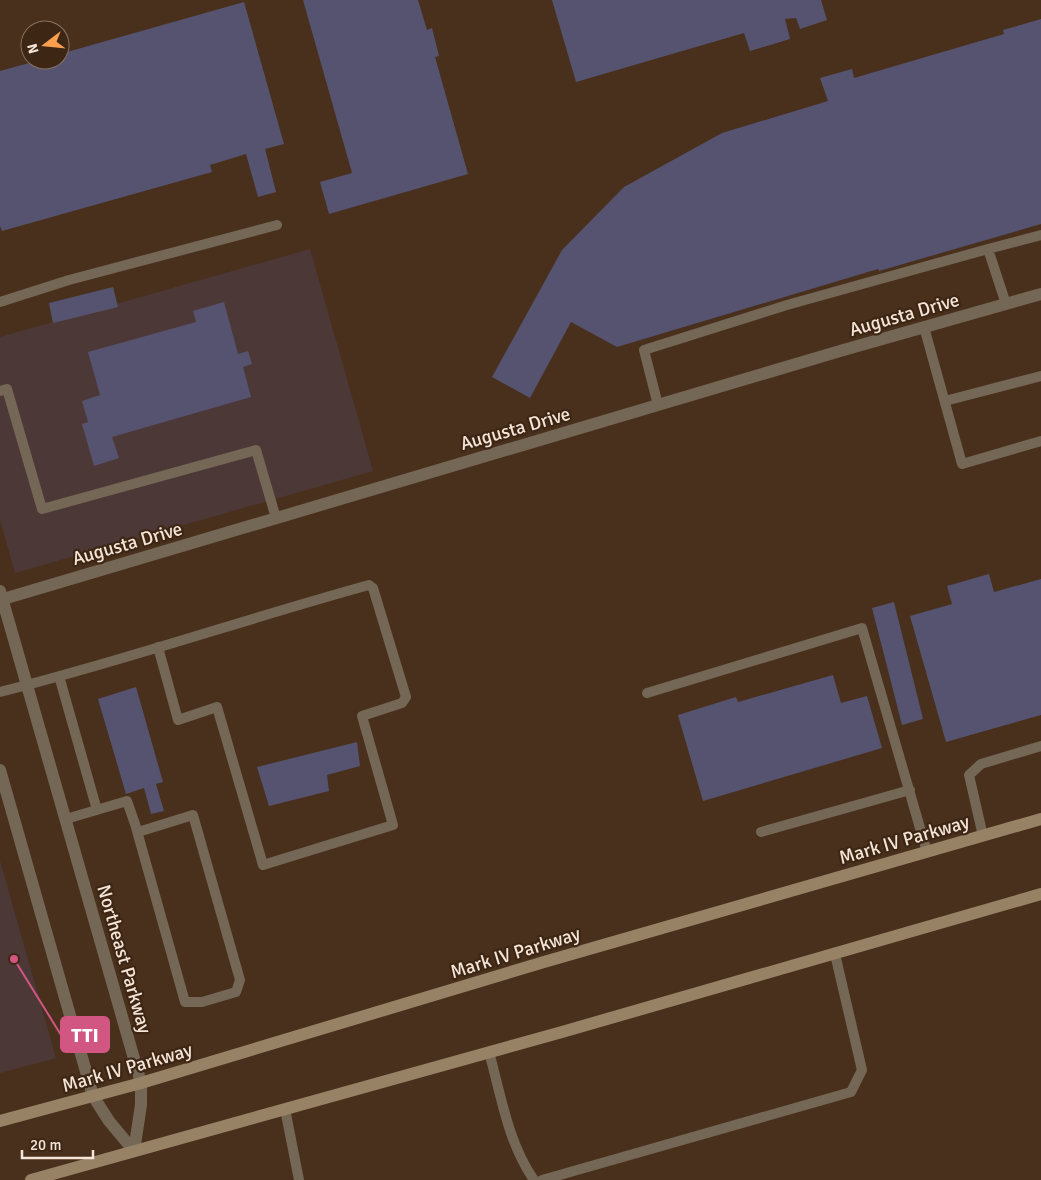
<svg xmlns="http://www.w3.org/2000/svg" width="1041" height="1180" font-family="Signika,sans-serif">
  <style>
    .commercial { fill: #4d3838 }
    .building { fill: #565370 }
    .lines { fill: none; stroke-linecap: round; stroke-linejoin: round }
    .service { stroke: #756755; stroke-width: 10 }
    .minor { stroke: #756755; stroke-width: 12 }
    .secondary { stroke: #988265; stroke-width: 12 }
    .labels { text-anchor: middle; stroke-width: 4.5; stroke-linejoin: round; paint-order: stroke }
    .street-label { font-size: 19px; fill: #f5e5d9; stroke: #3d2613 }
    .leader { fill: none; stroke: #d15681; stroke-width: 2 }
    .callout-dot { fill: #d15681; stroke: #3d2613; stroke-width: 2 }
    .callout { fill: #d15681; stroke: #d15681; stroke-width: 2 }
    .callout-label { font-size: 20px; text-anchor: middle; font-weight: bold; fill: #fff }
  </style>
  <rect width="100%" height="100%" fill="#48301d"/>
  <!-- commercial -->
  <path class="commercial" d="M310 249 373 471 15 573 0 520V337Z
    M0 861 56 1058 0 1073Z"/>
  <!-- building -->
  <path class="building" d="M303 0H418L427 30 432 28 439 56 435 57 468 174 329 214 320 182 352 173Z
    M552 0H821L827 20 800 29 796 18 785 19 790 39 750 51 744 33 576 82Z
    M244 2 284 144 265 149 276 192 258 197 246 154 210 165 212 172 2 231 0 226V71L40 60H60V54Z
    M1041 19V224L879 271 878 269 617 347 571 322 530 398 492 377 562 250 624 187 722 133 828 101 820 78 852 69 854 78 1004 34 1003 30Z
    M113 287 118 307 53 323 49 303Z
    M224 302 238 354 248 351 252 364 243 367 251 397 112 437 119 458 94 466 82 424 88 422 82 401 100 395 88 352 196 322 193 311Z
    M989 574 994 592 1041 579V715L946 742 910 616 952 604 947 586Z
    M894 602 923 719 902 725 872 608Z
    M833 675 841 703 867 696 882 748 703 801 678 715 736 697 738 702Z
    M136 687 163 782 156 784 164 811 151 814 144 788 126 794 98 699Z
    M357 742 360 766 327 775 329 791 269 806 257 767Z"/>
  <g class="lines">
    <!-- service -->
    <path class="service" d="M988 249 1041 235
      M0 302 69 280 277 225
      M924 327 962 464 1041 441
      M0 391 7 389 42 509 256 450 276 518
      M945 401 1041 376
      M658 405 644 350 787 305 988 249 1006 304
      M59 676 97 810
      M0 692C124 661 245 619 369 585L373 588 406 697 402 703 362 716 393 825 263 865 217 707 178 720 158 647
      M647 693 862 628 927 852
      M66 819 127 801 135 824 185 1002H202L236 992 240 980 193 815 138 832
      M761 832 910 790
      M983 836 969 775 981 764 1041 746
      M489 1052C501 1095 508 1143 534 1180
      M285 1109 299 1180
      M542 1180 851 1092 862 1070 835 954"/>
    <!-- minor -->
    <path class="minor" d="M0 591 141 1083V1105L134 1151
      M0 600 840 351 1041 294
      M0 770 93 1096 109 1121 134 1151"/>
    <!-- secondary -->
    <path class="secondary" d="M0 1121 141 1083 544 962 1041 819
      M31 1180 562 1032 1041 894"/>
  </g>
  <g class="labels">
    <!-- street labels -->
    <g class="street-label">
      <text transform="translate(904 314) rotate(-16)" y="7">Augusta Drive</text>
      <text transform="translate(515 428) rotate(-16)" y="7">Augusta Drive</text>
      <text transform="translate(127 543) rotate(-16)" y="7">Augusta Drive</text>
      <text transform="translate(904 839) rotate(-16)" y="7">Mark IV Parkway</text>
      <text transform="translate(515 952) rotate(-17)" y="7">Mark IV Parkway</text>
      <text transform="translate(125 959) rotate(74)" y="7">Northeast Parkway</text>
      <text transform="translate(127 1067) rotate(-16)" y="7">Mark IV Parkway</text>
    </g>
  </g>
  <!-- callouts -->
  <path class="leader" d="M14 959L61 1035"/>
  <circle class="callout-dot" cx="14" cy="959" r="5"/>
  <rect class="callout" x="61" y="1017" width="48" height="35" rx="5"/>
  <g class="callout-label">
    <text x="85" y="1042">TTI</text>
  </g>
  <!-- north arrow -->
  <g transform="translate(45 45) rotate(254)"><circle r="24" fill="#3d2613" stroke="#877262"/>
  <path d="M0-4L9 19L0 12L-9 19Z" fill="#f99f4d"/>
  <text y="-8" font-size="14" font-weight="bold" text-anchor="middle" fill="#f5e5d9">N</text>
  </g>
  <!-- scale -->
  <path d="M22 1150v8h71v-8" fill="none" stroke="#f5e5d9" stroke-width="2.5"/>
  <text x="30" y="1150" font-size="15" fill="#f5e5d9" stroke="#3d2613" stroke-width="4" paint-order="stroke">20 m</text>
</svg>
